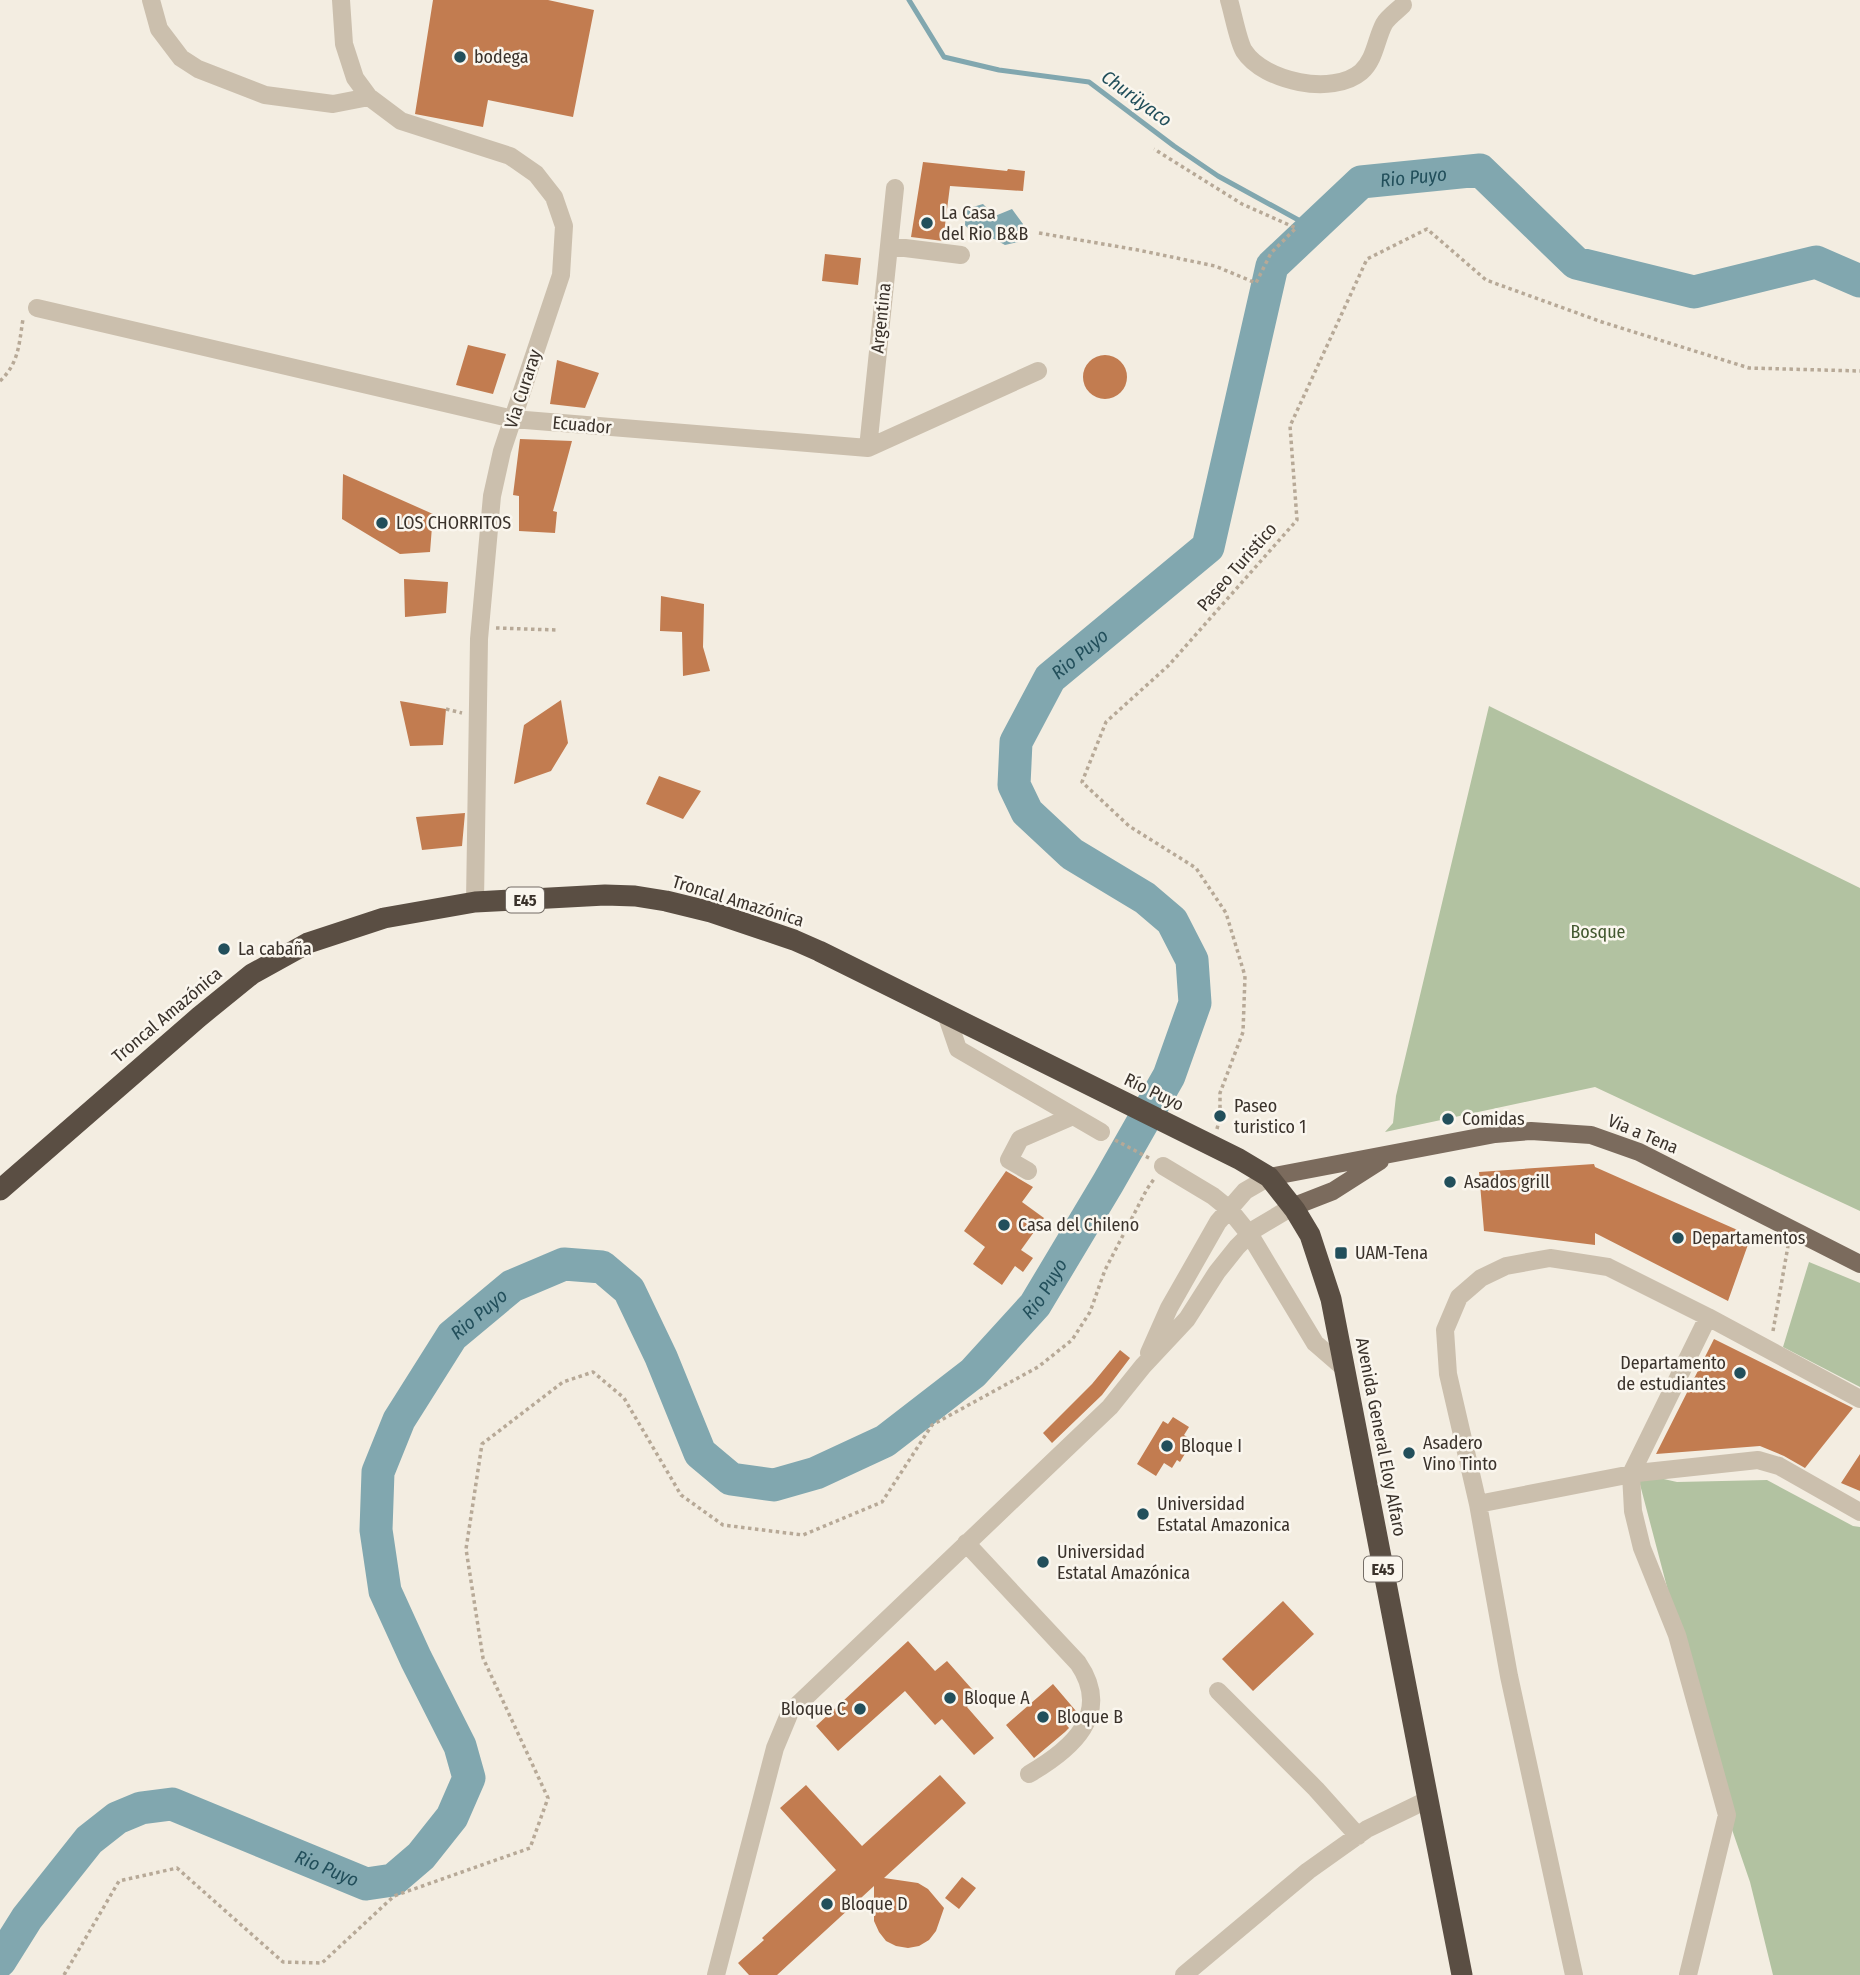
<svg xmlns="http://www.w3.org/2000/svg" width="1860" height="1975" font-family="'Fira Sans Condensed',sans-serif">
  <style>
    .green { fill: #b2c2a1 }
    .water { fill: #81a7af }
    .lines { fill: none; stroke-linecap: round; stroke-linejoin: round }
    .stream { stroke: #81a7af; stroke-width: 5 }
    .river { stroke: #81a7af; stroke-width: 33 }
    .building { fill: #c27c50 }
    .path { stroke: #b7a997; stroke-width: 3.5; stroke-dasharray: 3.5 3.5; stroke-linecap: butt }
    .minor { stroke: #cbbfad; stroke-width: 18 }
    .major { stroke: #7b6b5d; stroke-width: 18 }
    .highway { stroke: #5a4e43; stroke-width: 21 }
    .poi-dot { fill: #224f5b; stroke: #faf6ee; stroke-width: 2.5 }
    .labels { text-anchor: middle; stroke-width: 5; stroke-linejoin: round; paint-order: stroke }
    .shield { fill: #faf6ee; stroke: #746d66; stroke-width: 2 }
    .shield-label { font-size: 16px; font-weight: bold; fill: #3a322b }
    .poi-label { font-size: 18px; fill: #3a322b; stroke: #faf6ee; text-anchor: start }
    .street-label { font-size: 18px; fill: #3a322b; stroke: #faf6ee }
    .park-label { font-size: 18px; fill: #435830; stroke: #faf6ee }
    .water-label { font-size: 19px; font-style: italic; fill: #224f5b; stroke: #faf6ee }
  </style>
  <rect width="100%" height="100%" fill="#f3ede1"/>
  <!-- green -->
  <path class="green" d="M1489 706 1860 888V1211L1595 1087 1385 1132 1393 1123 1396 1096Z
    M1809 1262 1860 1283V1387L1783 1347Z
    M1637 1473 1677 1482 1767 1480 1853 1526 1860 1527V1975H1773L1750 1882 1727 1815Z"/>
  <!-- water -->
  <path class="water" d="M983 204 995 216 1012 209 1023 224 1022 241 1005 245 994 239 976 238 965 225 966 209Z"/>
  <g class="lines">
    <!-- stream -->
    <path class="stream" d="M909 0 944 57 999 70 1089 82 1174 146 1218 176 1313 228"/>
    <!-- river -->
    <path class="river" id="s1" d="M0 1961 27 1918 89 1840 117 1818 141 1808 172 1804 366 1884 393 1880 421 1856 452 1817 469 1778 460 1746 416 1659 385 1591 376 1530 378 1472 399 1420 452 1336 512 1286 564 1264 602 1267 629 1290 661 1357 700 1453 731 1479 774 1485 816 1473 885 1441 973 1373 1035 1305 1108 1183 1169 1076 1195 1003 1192 960 1172 921 1145 898 1072 854 1027 812 1014 785 1016 742 1050 678 1208 547 1272 266 1361 182 1480 170 1576 263 1694 292 1816 262 1860 281"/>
  </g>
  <!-- building -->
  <path class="building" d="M433 0H548L594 10 573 117 488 100 483 127 415 114Z
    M923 162 1007 171 1008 169 1025 171 1023 191 950 186 943 241 911 237Z
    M825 254 861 258 858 285 822 281Z
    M468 345 506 354 493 394 456 385Z
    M1083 377a22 22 0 1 1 44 0a22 22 0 1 1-44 0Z
    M557 360 599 373 585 408 550 404Z
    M520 439 572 441 553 511 557 512 555 533 519 531V496L513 495Z
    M343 474 433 514 430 552 400 554 342 519Z
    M404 579 448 582 446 613 405 617Z
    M661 596 704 604 703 647 710 671 683 676 682 632 660 631Z
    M561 700 568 743 551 771 514 784 524 725Z
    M400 701 446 709 443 745 410 746Z
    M659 776 701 791 683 819 646 804Z
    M465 813 462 846 422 850 416 817Z
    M1594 1164 1595 1167 1751 1236 1728 1301 1595 1233V1245L1484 1231 1479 1172Z
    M1006 1171 1033 1187 1022 1202 1044 1218 1021 1250 1033 1258 1023 1272 1015 1266 1002 1285 973 1264 985 1247 964 1231Z
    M1714 1339 1853 1408 1805 1468 1784 1456 1760 1446 1656 1454Z
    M1120 1350 1130 1358 1102 1395 1052 1443 1043 1433 1092 1384Z
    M1173 1417 1189 1427 1184 1435 1190 1439 1186 1445 1189 1447 1180 1462 1177 1460 1172 1468 1164 1463 1156 1476 1137 1464 1163 1421 1168 1424Z
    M1860 1454V1491L1841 1483Z
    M1283 1601 1314 1634 1253 1691 1222 1659Z
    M908 1641 935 1671 947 1661 979 1697 967 1707 994 1738 974 1755 942 1719 935 1725 905 1691 838 1751 816 1726Z
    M1053 1684 1076 1711 1064 1722 1069 1728 1065 1732 1034 1758 1006 1725Z
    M940 1775 966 1803 884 1878 918 1883 928 1889 944 1908 936 1931 929 1940 919 1946 908 1948 896 1946 886 1941 879 1932 874 1921V1886L777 1975H749L738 1963 764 1940 762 1938 836 1870 780 1808 806 1785 862 1846Z
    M962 1877 976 1888 959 1909 945 1898Z"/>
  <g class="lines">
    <!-- path -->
    <path class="path" d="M1039 233 1138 250 1215 266 1256 283 1271 253 1296 228 1242 204 1154 149
      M0 381C19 363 19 344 23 319
      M496 628 557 630
      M446 709 462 713
      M1217 1129 1220 1116V1093L1243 1032 1245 976 1226 913 1196 868 1129 826 1082 782 1106 722 1169 665 1297 520 1290 426 1367 259 1427 229 1486 280 1602 322 1749 368 1860 371
      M1115 1140 1149 1158
      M1773 1331 1788 1246
      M64 1975 119 1881 177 1868 283 1962 322 1963 394 1896 530 1848 548 1798 483 1658 466 1549 482 1444 563 1382 593 1372 624 1398 681 1495 723 1525 803 1535 882 1502 932 1425 1038 1367 1072 1340 1090 1312 1105 1270 1147 1189 1154 1179"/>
    <!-- minor -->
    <path class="minor" d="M151 0 159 29 181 58 198 69 265 95 333 104 369 97
      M341 0 344 44 355 78 369 97 401 121 510 156 536 174 554 197 564 226 561 275 502 451 492 496 479 639 475 902
      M1229 0C1233 13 1238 41 1244 51 1264 82 1333 96 1361 72 1375 60 1376 39 1384 24 1388 17 1397 11 1403 5
      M889 246 961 255
      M37 308 513 419 868 448 1038 371
      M868 448 895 188
      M946 1014 958 1049 1101 1132
      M1163 1166 1213 1196 1229 1209 1250 1235 1315 1343 1345 1369
      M1028 1171 1009 1160 1020 1139 1073 1116
      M1149 1353 1169 1308 1218 1222 1245 1191 1269 1177
      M1478 1504 1637 1473 1758 1460 1779 1466 1860 1512
      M966 1543 1078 1663C1113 1714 1072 1749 1029 1774
      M1218 1691 1316 1789 1358 1836
      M716 1975 775 1748 790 1712 1110 1407 1143 1366 1187 1319 1217 1272 1237 1247 1255 1229 1292 1207
      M1184 1975 1308 1871 1367 1829 1427 1800
      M1574 1975 1509 1676 1478 1504 1448 1374 1445 1330 1459 1297 1481 1278 1506 1266 1550 1258 1608 1267 1708 1317 1860 1399
      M1688 1975 1727 1815 1677 1635 1642 1548 1633 1511 1631 1474 1708 1317"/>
    <!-- major -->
    <path class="major" d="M1269 1177 1495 1134 1531 1131 1591 1135 1639 1152 1860 1264
      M1292 1207 1333 1191 1380 1161"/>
    <!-- highway -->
    <path class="highway" d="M0 1190 199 1017 252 974 308 943 384 918 475 902 605 895 635 896 666 901 711 912 794 940 819 951 1239 1159 1269 1177 1295 1210 1310 1235 1331 1299 1462 1975"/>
  </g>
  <!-- markers -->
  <g class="poi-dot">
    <circle cx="460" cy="57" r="7"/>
    <circle cx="927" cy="223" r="7"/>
    <circle cx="382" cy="523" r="7"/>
    <circle cx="224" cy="949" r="7"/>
    <circle cx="1220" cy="1116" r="7"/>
    <circle cx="1448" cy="1119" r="7"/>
    <circle cx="1450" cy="1182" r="7"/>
    <circle cx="1004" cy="1225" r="7"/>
    <circle cx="1678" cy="1238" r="7"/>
    <rect x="1334" y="1246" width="14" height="14" rx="3.5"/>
    <circle cx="1740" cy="1373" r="7"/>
    <circle cx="1167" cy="1446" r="7"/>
    <circle cx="1409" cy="1453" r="7"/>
    <circle cx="1143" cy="1514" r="7"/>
    <circle cx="1043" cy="1562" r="7"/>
    <circle cx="950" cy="1698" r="7"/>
    <circle cx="860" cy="1709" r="7"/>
    <circle cx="1043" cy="1717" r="7"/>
    <circle cx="827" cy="1904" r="7"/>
  </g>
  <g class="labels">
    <!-- shield labels -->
    <g class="shield">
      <rect x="506" y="887.5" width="38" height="25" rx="5"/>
      <rect x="1364" y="1556.5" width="38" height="25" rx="5"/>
    </g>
    <g class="shield-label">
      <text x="525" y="906">E45</text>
      <text x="1383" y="1575">E45</text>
    </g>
    <!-- poi labels -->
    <g class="poi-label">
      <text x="474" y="63">bodega</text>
      <text x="941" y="219">La Casa<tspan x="941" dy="21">del Rio B&amp;B</tspan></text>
      <text x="396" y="529">LOS CHORRITOS</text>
      <text x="238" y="955">La cabaña</text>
      <text x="1234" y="1112">Paseo<tspan x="1234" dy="21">turistico 1</tspan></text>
      <text x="1462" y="1125">Comidas</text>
      <text x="1464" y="1188">Asados grill</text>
      <text x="1018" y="1231">Casa del Chileno</text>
      <text x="1692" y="1244">Departamentos</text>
      <text x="1355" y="1259">UAM-Tena</text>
      <text x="1726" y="1369" text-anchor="end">Departamento<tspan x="1726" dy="21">de estudiantes</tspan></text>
      <text x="1423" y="1449">Asadero<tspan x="1423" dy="21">Vino Tinto</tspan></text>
      <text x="1181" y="1452">Bloque I</text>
      <text x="1157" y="1510">Universidad<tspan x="1157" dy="21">Estatal Amazonica</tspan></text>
      <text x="1057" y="1558">Universidad<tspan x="1057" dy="21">Estatal Amazónica</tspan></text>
      <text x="964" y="1704">Bloque A</text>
      <text x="846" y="1715" text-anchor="end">Bloque C</text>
      <text x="1057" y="1723">Bloque B</text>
      <text x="841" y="1910">Bloque D</text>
    </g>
    <!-- street labels -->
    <g class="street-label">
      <text transform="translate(881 318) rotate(-84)" y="6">Argentina</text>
      <text transform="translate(523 389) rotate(-72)" y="6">Via Curaray</text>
      <text transform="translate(582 425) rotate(5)" y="6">Ecuador</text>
      <text transform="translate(1237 567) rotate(-49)" y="6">Paseo Turistico</text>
      <text transform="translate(738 901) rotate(17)" y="6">Troncal Amazónica</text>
      <text transform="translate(167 1015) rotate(-40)" y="6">Troncal Amazónica</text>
      <text transform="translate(1154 1092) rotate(26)" y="6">Río Puyo</text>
      <text transform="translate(1643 1134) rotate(23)" y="6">Via a Tena</text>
      <text transform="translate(1381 1437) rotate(79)" y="6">Avenida General Eloy Alfaro</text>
    </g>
    <!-- park labels -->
    <g class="park-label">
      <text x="1598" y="938">Bosque</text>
    </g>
    <!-- water labels -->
    <g class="water-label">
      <text transform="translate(1137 98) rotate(36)" y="7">Churüyaco</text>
      <text dy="7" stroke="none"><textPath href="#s1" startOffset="3309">Rio Puyo</textPath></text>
      <text dy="7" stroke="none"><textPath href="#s1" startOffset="2679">Rio Puyo</textPath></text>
      <text dy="7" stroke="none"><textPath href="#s1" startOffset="1902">Rio Puyo</textPath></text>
      <text dy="7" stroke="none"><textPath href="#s1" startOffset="1125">Rio Puyo</textPath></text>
      <text dy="7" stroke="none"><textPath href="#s1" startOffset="411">Rio Puyo</textPath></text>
    </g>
  </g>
</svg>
